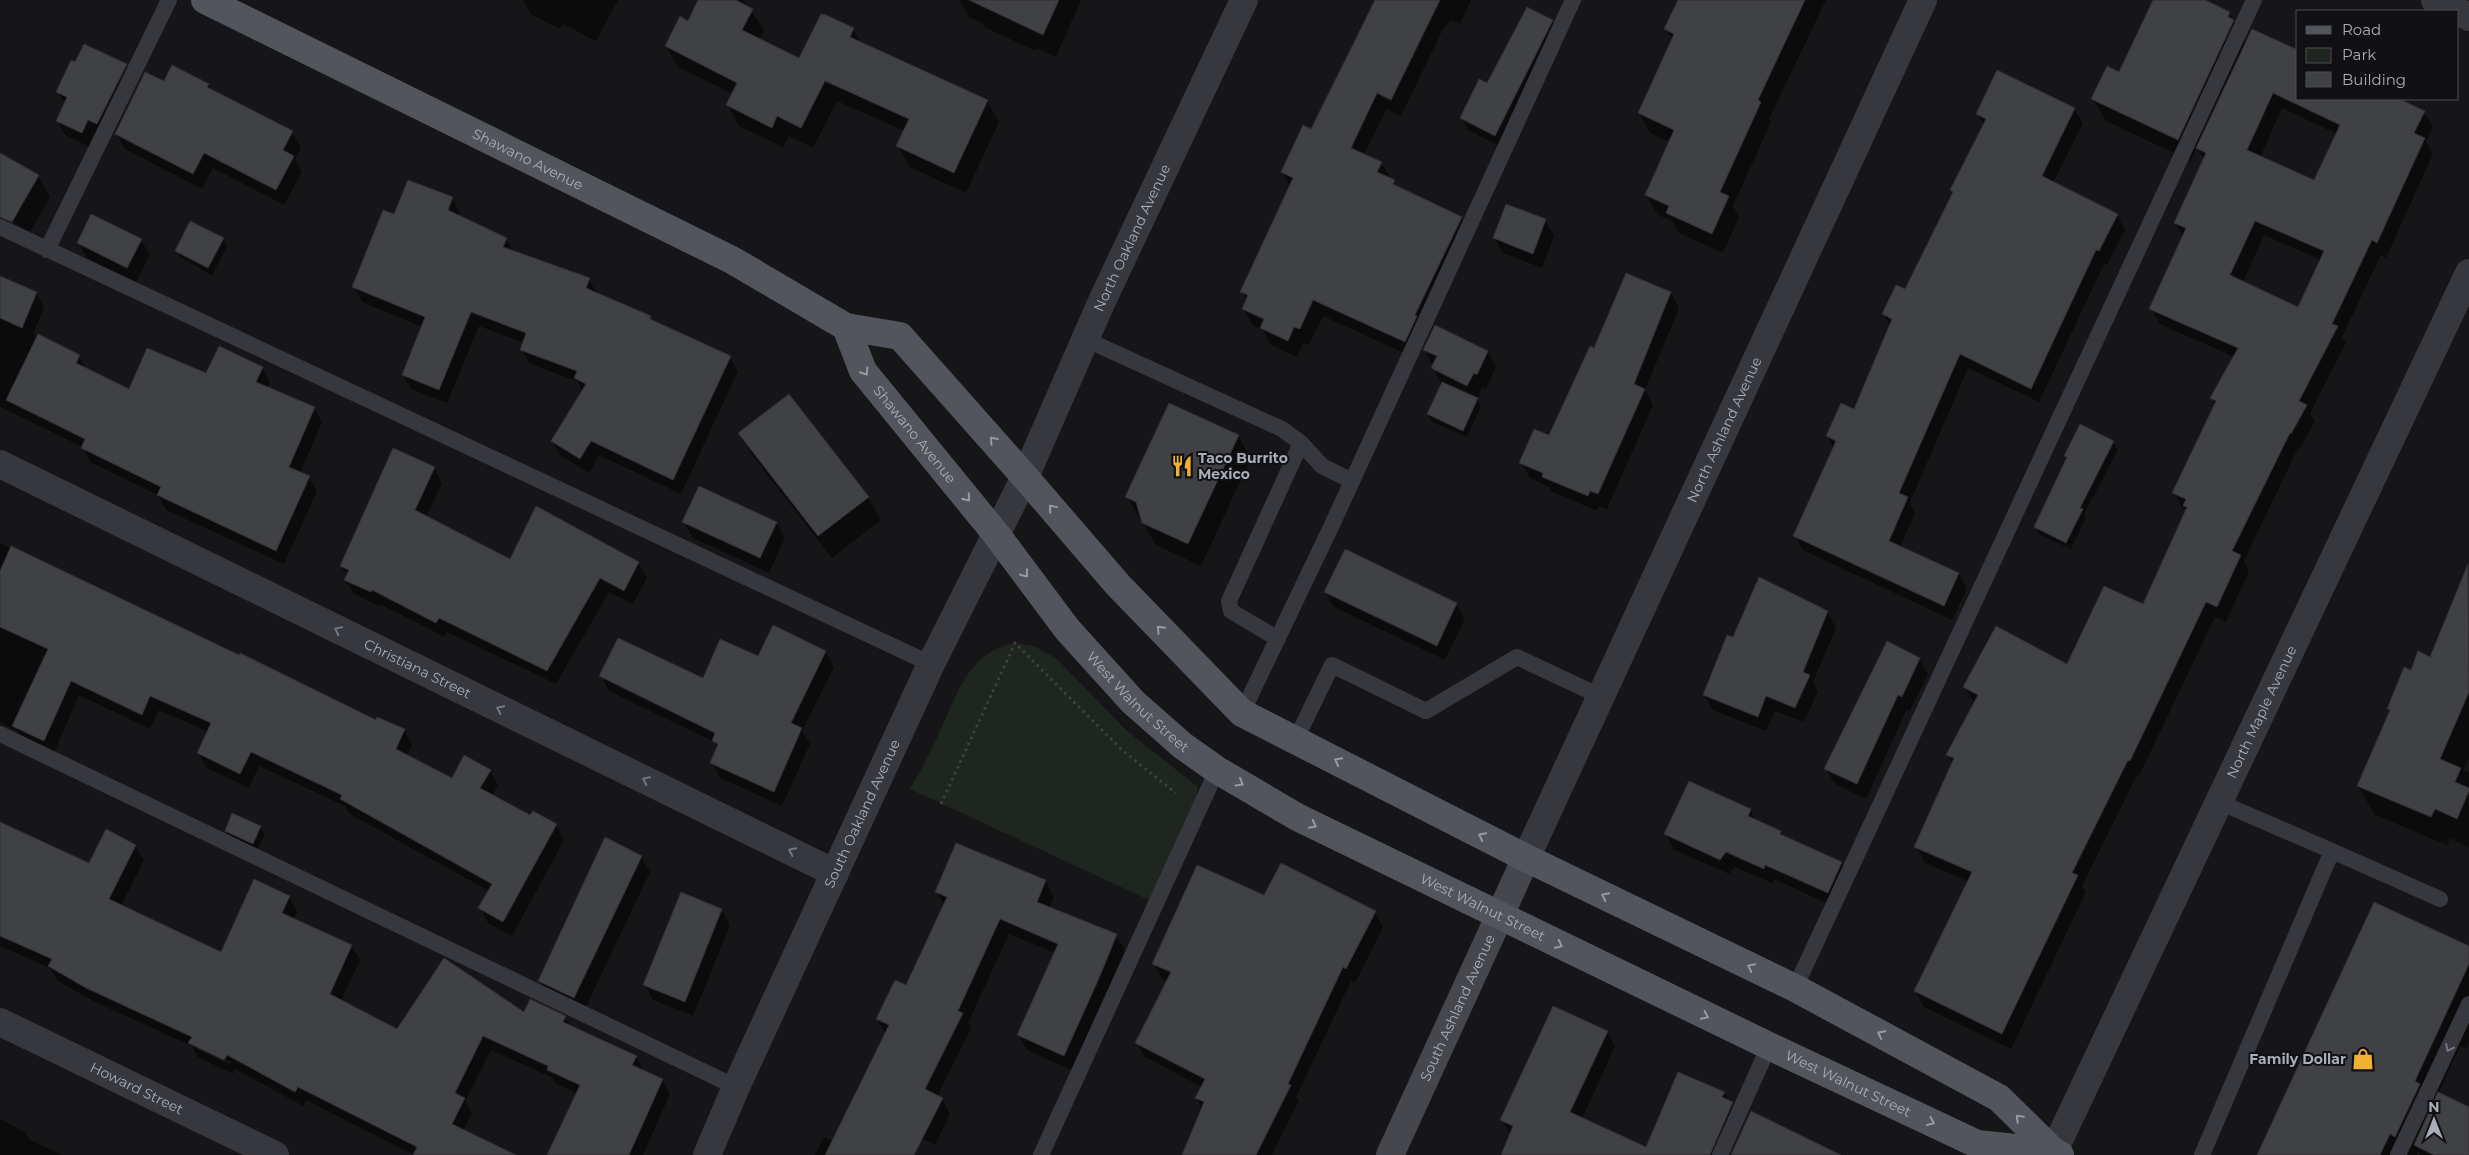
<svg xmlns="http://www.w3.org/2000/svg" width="2469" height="1155" font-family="Montserrat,sans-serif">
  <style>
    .green { fill: #1e261f }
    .shadow { fill: #0007; fill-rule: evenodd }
    .building { fill: #404145; stroke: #303034; fill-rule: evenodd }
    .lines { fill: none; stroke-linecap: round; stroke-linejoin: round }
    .path { stroke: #3d3f44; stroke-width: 3; stroke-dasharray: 2.5 4; stroke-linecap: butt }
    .service { stroke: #37383d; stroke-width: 16 }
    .minor { stroke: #37383d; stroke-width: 28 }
    .tertiary { stroke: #37383d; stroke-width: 28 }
    .secondary { stroke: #45474d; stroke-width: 28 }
    .primary { stroke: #53555c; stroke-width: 28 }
    .oneway { stroke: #979ba6 }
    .oneway2 { stroke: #757881 }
    .labels { text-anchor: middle; stroke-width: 4; stroke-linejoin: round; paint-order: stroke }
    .street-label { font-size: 14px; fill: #a8adb8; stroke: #111113 }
    .poi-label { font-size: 14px; font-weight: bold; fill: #a8adb8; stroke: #111113; text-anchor: start }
  </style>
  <rect width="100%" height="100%" fill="#161618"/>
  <!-- green -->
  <path class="green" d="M1015 643 1034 646 1057 659 1127 731 1198 787 1197 798 1149 900 910 789C920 772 930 753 938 735 957 696 967 652 1015 643Z"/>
  <!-- shadow -->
  <path class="shadow" d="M523 0H618L596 41 563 24 560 29 532 15Z
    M699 0H744L764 30 759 40 800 60 853 29 861 43 987 101 999 122 966 193 910 167 898 146 904 131 837 101 813 148 789 136 783 147 739 126 728 105 733 94 678 67 666 46 688 22Z
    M959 0H1081L1056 57 1037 48 1036 51 986 28 983 24 970 18Z
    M1375 0H1471L1460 24 1450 20 1442 31 1401 116 1387 109 1364 155 1381 163 1398 188 1461 218 1471 235 1415 358 1323 316 1309 345 1303 343 1297 357 1271 345 1263 330 1253 326 1244 309 1247 301 1242 292 1290 186 1282 172 1312 130Z
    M1679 0H1826L1769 119 1771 122 1733 206 1739 217 1723 253 1679 233 1672 221 1658 215 1646 195 1670 142 1650 133 1639 113 1672 40 1666 29Z
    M2154 0H2201L2229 13 2246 44 2298 99H2397L2424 112 2433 127 2426 142 2433 154 2386 258 2381 255 2342 337 2346 343 2310 413 2315 421 2300 449 2298 448 2244 561 2249 571 2226 622 2215 617 2139 776 2137 775 2082 886 2086 892 2011 1049 1924 1007 1915 991 1969 882 1925 863 1916 847 1953 763 1948 755 1975 704 1964 687 2067 666 2144 606 2187 510 2183 508 2174 493 2216 405 2212 398 2234 357 2160 324 2151 309 2183 237 2175 223 2204 160 2197 147 2191 161 2106 121 2093 99 2120 74ZM2282 108 2337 134 2315 182 2260 157ZM2264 235 2321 260 2299 309 2243 282Z
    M1552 21 1559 33 1501 147 1468 130 1461 118 1488 85Z
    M76 63 126 65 135 80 90 147 66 136 57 121 65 104 58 92Z
    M208 84 212 91 292 132 301 147 295 160 302 172 284 205 213 168 202 189 125 149 116 134Z
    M2074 109 2083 123 2053 183 2117 215 2125 230 2107 265 2104 264 2039 402 1968 368 1910 502 1915 513 1900 547 1959 574 1967 589 1952 620 1803 550 1795 536 1834 448 1827 436 1855 411 1890 326 1883 314 1905 291 1954 194 1951 190 1984 126 1977 114Z
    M0 155 38 176 50 197 30 232 0 215Z
    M452 198 460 213 459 217 506 239 514 253 589 280 598 295 650 317 653 322 730 357 738 371 681 494 599 455 589 473 560 455 552 441 583 392 577 381 530 364 522 350 524 343 479 326 447 403 411 389 403 375 422 327 362 302 354 287 395 216Z
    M1545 220 1554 236 1542 268 1503 253 1494 238Z
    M223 239 227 246 212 275 181 258 176 251Z
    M141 240 150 255 136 283 87 258 78 243Z
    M0 278 36 293 44 307 33 334 79 356 87 370 130 391 207 374 262 368 270 382 267 388 314 408 322 422 300 473 309 477 317 491 284 564 166 510 158 495 90 462 83 447 0 407Z
    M1671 293 1679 308 1645 390 1653 405 1607 509 1599 506 1597 511 1552 492 1549 487 1530 478 1521 463 1550 437 1594 350Z
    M1436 326 1488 352 1496 367 1486 389 1482 387 1477 399 1481 406 1467 437 1432 422 1428 414 1441 384 1425 350Z
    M739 433 868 497 881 520 832 558 752 455Z
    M1238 436 1251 458 1201 566 1156 545 1127 497Z
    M2113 442 2118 450 2084 514 2086 518 2071 549 2039 534 2035 527 2067 459 2065 456Z
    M434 468 442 483 426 517 510 561 638 563 647 578 633 604 609 592 556 684 447 632 445 637 380 604 379 606 354 594 345 580 347 576 341 566Z
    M684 522 776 523 785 538 769 573 693 538Z
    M0 543 376 722 404 730 412 745 407 756 452 779 490 771 498 785 492 796 530 817 556 825 564 840 512 936 488 923 480 908 489 891 350 814 345 806 259 766 249 788 207 768 198 753 208 732 159 710 150 729 79 695 53 755 22 741 17 731 0 722Z
    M1325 592 1456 604 1465 619 1445 660 1334 607Z
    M2455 600 2469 605V758L2463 771 2469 773V848L2450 838 2447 845 2375 815 2358 786 2390 712 2388 709 2411 671 2431 658Z
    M1827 612 1836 628 1813 682 1818 691 1804 722 1775 711 1766 731 1713 710 1704 695 1734 639Z
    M773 627 826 652 834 667 802 731 810 744 782 806 720 778 712 763 718 749 714 742 609 691 601 676 703 679 759 657Z
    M1919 659 1928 674 1910 711 1907 709 1866 799 1835 784 1826 769Z
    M1750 810 1756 821 1780 832 1783 836 1842 863 1850 878 1837 908 1774 879 1772 883 1735 867 1729 874 1674 850 1666 834Z
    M0 823 90 865 135 846 144 860 121 906 221 953 289 897 297 911 294 920 351 946 360 960 341 1001 397 1030 525 1013 565 1017 571 1027 636 1057 644 1071 662 1080 670 1094 643 1155H549L578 1094 556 1084 553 1078 491 1050 465 1102 472 1113 463 1131 513 1155H414L306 1100 303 1106 235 1069 233 1074 198 1057 192 1046 95 1002 58 981 50 968 0 946ZM197 1046 231 1062 230 1064 197 1049Z
    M260 827 265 834 257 851 230 838 226 831Z
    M957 844 1046 881 1054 897 1049 908 1116 935 1125 950 1073 1071 1027 1050 1018 1035 1055 953 1009 934 968 1023 971 1029 937 1097 942 1099 950 1114 935 1145 914 1135 905 1155H815L824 1137 833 1141 886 1034 877 1019 907 987 944 905 937 892Z
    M641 857 650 872 583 1013 549 996 540 981Z
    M1265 897 1375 912 1383 927 1355 983 1351 981 1296 1097 1299 1101 1272 1155H1183L1202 1108 1196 1098 1202 1087 1145 1057 1136 1043 1168 981 1162 979 1154 964Z
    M722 910 730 925 693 1016 653 1000 645 985Z
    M2469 947V1043L2466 1049 2460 1046 2438 1094 2469 1108V1155H2420L2418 1151 2417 1155H2259Z
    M1607 1032 1615 1046 1582 1119 1646 1149 1724 1093 1740 1118 1724 1155H1502L1511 1135 1502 1120Z
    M0 1119 25 1132 30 1140 62 1155H0Z"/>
  <!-- building -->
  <path class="building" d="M698 0H736L753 9 742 30 799 58 821 14 826 15 854 28 850 37 988 100 954 173 896 146 909 119 825 81 801 128 777 116 772 128 726 105 737 83 665 46 680 16 688 21Z
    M969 0H1059L1043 35Z
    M1375 0H1440L1391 100 1377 93 1351 148 1382 162 1377 172 1395 180 1393 184 1462 217 1415 315 1417 316 1405 342 1313 300 1300 329 1294 327 1288 341 1260 328 1264 319 1242 309 1248 295 1240 292 1293 178 1281 172 1303 125 1311 129Z
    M1678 0H1805L1758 100 1761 102 1720 192 1729 196 1712 234 1666 213 1669 206 1645 195 1674 130 1638 113 1674 34 1664 29Z
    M2153 0H2205L2230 12 2228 17 2234 20 2178 140 2091 99 2107 66 2119 72Z
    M1527 7 1553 20 1495 136 1460 118 1479 79 1487 83Z
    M2252 29 2298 50V99H2399L2425 111 2414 133 2425 138 2377 243 2372 240 2332 324 2338 326 2299 401 2307 405 2291 434 2290 433 2232 551 2241 555 2217 607 2206 602 2130 761 2128 760 2072 873 2078 875 2002 1034 1914 991 1972 872 1914 847 1954 758 1946 755 1978 695 1963 687 1996 626 2067 664 2104 586 2143 604 2187 507 2183 506 2186 499 2172 493 2216 401 2210 398 2238 348 2149 309 2186 228 2174 223 2206 153 2196 148ZM2273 93 2340 125 2314 180 2247 150ZM2255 221 2324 251 2298 307 2230 275Z
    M84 44 127 64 97 124 88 120 82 133 56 121 67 97 56 92 71 60 75 62Z
    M172 65 209 84 207 87 293 131 283 150 294 156 276 190 204 153 193 174 115 134 145 72 164 81Z
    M1997 70 2075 108 2042 176 2118 214 2099 251 2096 250 2031 389 1960 354 1899 493 1908 497 1889 541 1959 573 1944 606 1793 536 1836 441 1826 436 1841 403 1854 409 1892 319 1882 314 1896 285 1905 289 1953 192 1950 190 1986 119 1976 114Z
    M0 153 39 175 12 222 0 217Z
    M408 180 453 197 448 210 507 238 503 247 590 278 586 288 651 316 650 319 731 356 673 480 591 441 580 459 551 441 586 384 574 378 577 371 520 350 526 333 471 312 439 390 402 375 425 317 352 287 383 210 394 214Z
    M1506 204 1546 219 1533 254 1493 238Z
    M91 214 142 239 127 268 77 243Z
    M190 221 224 238 208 268 175 251Z
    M1626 273 1671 292 1634 384 1645 389 1598 494 1590 491 1588 496 1542 477 1543 473 1519 463 1534 429 1549 435 1590 346 1594 348Z
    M0 276 37 292 22 328 0 318Z
    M1435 325 1488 351 1477 375 1474 373 1467 386 1431 368 1437 356 1423 350Z
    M38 334 80 355 76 363 129 389 147 348 206 373 219 346 263 367 256 382 315 407 289 467 310 476 276 551 157 495 161 487 81 448 85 439 6 400Z
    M1442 382 1478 398 1463 431 1427 414Z
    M789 394 869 497 818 536 738 433Z
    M1169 403 1239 435 1188 544 1142 523 1136 502 1125 497Z
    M2080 424 2114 441 2080 508 2083 509 2066 543 2034 527 2067 457 2064 456Z
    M393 448 435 467 415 510 510 559 536 506 639 562 624 591 600 578 547 671 439 618 436 623 372 590 371 592 344 580 349 570 340 566Z
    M699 486 777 522 760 558 682 522Z
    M11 546 239 655 240 653 376 720 377 717 405 729 396 749 452 778 464 755 491 770 480 788 530 815 533 811 557 824 503 922 478 908 492 884 340 799 342 795 251 752 240 774 197 753 211 723 150 696 142 715 71 681 44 741 12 726 48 649 0 627V571Z
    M1345 549 1457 603 1437 646 1324 592Z
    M2468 564 2469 692 2440 759 2461 768 2455 782 2469 788V791L2457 819 2435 809 2431 817 2357 786 2390 710 2387 709 2404 667 2411 670 2418 651 2430 657Z
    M1759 577 1828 611 1803 672 1810 675 1795 708 1766 696 1758 717 1703 695 1727 635 1733 637Z
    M773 625 826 651 791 723 802 728 774 792 710 763 718 744 712 741 715 733 599 676 618 638 703 678 720 639 758 656Z
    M1887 641 1920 658 1902 697 1898 695 1857 784 1824 769Z
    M1689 781 1751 809 1748 816 1781 831 1780 834 1842 862 1828 893 1765 865 1764 869 1726 852 1720 860 1664 834Z
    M232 813 261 826 253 844 225 831Z
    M0 822 89 863 106 829 136 845 109 899 221 952 254 879 290 896 282 913 352 945 330 994 397 1029 444 958 524 1012 530 999 566 1016 563 1022 637 1056 632 1065 663 1079 629 1155H547L580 1085 547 1070 548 1066 483 1036 455 1093 465 1098 452 1124 516 1155H413L417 1147 298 1087 295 1092 227 1055 224 1060 188 1043 192 1037 86 988 48 966 52 959 0 936Z
    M605 837 642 856 574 998 538 981Z
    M956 843 1046 880 1037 902 1117 934 1100 976 1064 1056 1017 1035 1058 944 1000 919 958 1011 963 1013 925 1089 943 1098 914 1155H825L889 1025 876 1019 895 980 906 985 947 897 935 892Z
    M1281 863 1376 911 1346 969 1343 967 1288 1084 1291 1085 1256 1155H1182L1204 1102 1195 1098 1205 1079 1135 1043 1171 972 1152 964 1197 865 1264 895Z
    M681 892 722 909 685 1002 643 985Z
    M2374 902 2469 946V964L2415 1081 2420 1084 2395 1137 2390 1134 2380 1155H2257Z
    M1553 1006 1608 1031 1570 1112 1646 1147 1678 1072 1725 1092 1722 1097 1733 1102 1710 1155H1501L1513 1126 1500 1120Z
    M2438 1092 2469 1107V1155H2434L2414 1145Z
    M1751 1111 1841 1155H1731Z"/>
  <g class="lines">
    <!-- path -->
    <path class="path" d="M941 804 1015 643 1122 750 1176 793"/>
    <!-- service -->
    <path class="service" d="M0 227 931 664
      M47 250 169 0
      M1085 339 1282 429 1301 443 1322 466 1352 481
      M1278 639 1231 611 1229 601 1301 443
      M1242 713 1331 527 1573 0
      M0 734 736 1087
      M1296 739 1332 665 1426 711 1517 657 1602 697
      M2332 851 2440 899
      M1795 988 2254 0
      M1041 1155 1217 770
      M1720 1155 1769 1046
      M2202 1155 2332 851 2219 802
      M2398 1155 2469 1004"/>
    <!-- minor -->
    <g class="minor">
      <path d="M2435 0 2469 17"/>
      <path id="s1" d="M0 464 835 873"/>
      <path id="s2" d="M0 1022 275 1155"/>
      <path id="s3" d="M707 1155 736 1087 931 664 1025 477 1102 301 1244 0"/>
      <path id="s4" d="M2052 1155 2469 273"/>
    </g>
    <!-- tertiary -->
    <path class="tertiary" id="s5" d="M1526 858 1923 0"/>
    <!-- secondary -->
    <path class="secondary" id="s6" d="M1390 1155 1526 858"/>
    <!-- primary -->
    <g class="primary">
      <path id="s7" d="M205 0 732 260 846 327 900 336 1025 477 1118 585 1242 713 1526 858 1795 988 1999 1098 2054 1152 2060 1155"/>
      <path id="s8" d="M846 327 863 371 996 534 1067 629 1133 702 1183 746 1217 770 1297 817 1769 1046 1977 1144 2054 1152"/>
    </g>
  </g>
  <!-- one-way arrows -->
  <defs><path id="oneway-chevron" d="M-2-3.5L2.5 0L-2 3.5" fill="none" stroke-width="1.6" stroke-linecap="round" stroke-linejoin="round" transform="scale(1.25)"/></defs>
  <g class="oneway">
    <use href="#oneway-chevron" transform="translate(865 372) rotate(58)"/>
    <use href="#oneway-chevron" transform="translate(993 440) rotate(-132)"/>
    <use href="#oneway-chevron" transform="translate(967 498) rotate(51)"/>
    <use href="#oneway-chevron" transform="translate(1052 508) rotate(-130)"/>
    <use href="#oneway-chevron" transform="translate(1025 574) rotate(53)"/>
    <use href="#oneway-chevron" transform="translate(1160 629) rotate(-134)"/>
    <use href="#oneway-chevron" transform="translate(1338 761) rotate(-152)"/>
    <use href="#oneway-chevron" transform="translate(1240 783) rotate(30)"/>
    <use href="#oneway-chevron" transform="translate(1313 825) rotate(27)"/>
    <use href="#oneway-chevron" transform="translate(1482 836) rotate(-153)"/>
    <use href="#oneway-chevron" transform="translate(1605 896) rotate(-154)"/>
    <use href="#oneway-chevron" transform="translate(1559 945) rotate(26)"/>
    <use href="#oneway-chevron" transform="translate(1751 967) rotate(-154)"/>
    <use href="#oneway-chevron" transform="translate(1705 1016) rotate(26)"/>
    <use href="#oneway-chevron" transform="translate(1881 1034) rotate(-152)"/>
    <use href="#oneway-chevron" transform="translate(2019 1118) rotate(-135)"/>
    <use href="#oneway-chevron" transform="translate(1931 1122) rotate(25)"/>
  </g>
  <g class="oneway2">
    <use href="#oneway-chevron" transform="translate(338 630) rotate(-154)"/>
    <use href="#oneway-chevron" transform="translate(500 709) rotate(-154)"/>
    <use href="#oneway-chevron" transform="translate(646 780) rotate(-154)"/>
    <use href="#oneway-chevron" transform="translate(792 851) rotate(-154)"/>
    <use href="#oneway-chevron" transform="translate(2449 1048) rotate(115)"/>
  </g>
  <!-- icons -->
  <defs>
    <g id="restaurant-bare" transform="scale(1.725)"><path d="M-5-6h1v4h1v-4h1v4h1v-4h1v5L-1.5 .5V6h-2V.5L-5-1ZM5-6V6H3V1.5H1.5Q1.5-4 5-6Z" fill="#f2b134" stroke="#111113" stroke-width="2.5" paint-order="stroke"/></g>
    <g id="shop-bare" transform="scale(1.725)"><path d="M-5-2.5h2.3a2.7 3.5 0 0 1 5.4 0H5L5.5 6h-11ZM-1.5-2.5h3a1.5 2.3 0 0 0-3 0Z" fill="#f2b134" stroke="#111113" stroke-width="2.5" paint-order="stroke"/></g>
  </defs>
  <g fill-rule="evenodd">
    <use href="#restaurant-bare" x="1182" y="466"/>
    <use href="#shop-bare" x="2363" y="1059"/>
  </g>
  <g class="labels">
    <!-- street labels -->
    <g class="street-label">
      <text dy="5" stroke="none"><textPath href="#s7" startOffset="360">Shawano Avenue</textPath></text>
      <text dy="5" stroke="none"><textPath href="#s3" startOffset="1011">North Oakland Avenue</textPath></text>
      <text dy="5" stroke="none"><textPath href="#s5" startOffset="472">North Ashland Avenue</textPath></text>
      <text dy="5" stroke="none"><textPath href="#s8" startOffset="129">Shawano Avenue</textPath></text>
      <text dy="5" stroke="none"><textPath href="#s1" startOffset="465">Christiana Street</textPath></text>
      <text dy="5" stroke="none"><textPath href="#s8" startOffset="478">West Walnut Street</textPath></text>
      <text dy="5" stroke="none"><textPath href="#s4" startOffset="490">North Maple Avenue</textPath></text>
      <text dy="5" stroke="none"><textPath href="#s3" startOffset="375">South Oakland Avenue</textPath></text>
      <text dy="5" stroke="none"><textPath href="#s8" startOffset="882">West Walnut Street</textPath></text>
      <text dy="5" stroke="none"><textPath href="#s6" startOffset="162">South Ashland Avenue</textPath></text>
      <text dy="5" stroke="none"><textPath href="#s8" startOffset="1288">West Walnut Street</textPath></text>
      <text dy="5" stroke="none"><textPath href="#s2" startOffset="152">Howard Street</textPath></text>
    </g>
    <!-- poi labels -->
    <g class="poi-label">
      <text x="1198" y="463">Taco Burrito<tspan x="1198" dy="16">Mexico</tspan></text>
      <text x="2346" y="1064" text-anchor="end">Family Dollar</text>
    </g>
  </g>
  <!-- legend -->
  <rect x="2296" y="10" width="162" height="90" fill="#111113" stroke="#4d4f55"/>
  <rect x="2306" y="26" width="25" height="8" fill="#53555c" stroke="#4d4f55"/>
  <text x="2342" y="35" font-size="15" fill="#a8adb8">Road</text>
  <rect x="2306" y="48" width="25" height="15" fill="#1e261f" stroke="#4d4f55"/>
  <text x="2342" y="60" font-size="15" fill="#a8adb8">Park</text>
  <rect x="2306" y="72" width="25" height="15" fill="#404145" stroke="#4d4f55"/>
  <text x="2342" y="85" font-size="15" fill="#a8adb8">Building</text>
  <!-- north arrow -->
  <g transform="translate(2434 1120)" stroke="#111113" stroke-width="4" paint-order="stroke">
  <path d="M0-4L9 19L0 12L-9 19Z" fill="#a8adb8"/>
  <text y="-8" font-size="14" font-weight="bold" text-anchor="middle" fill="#a8adb8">N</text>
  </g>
</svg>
